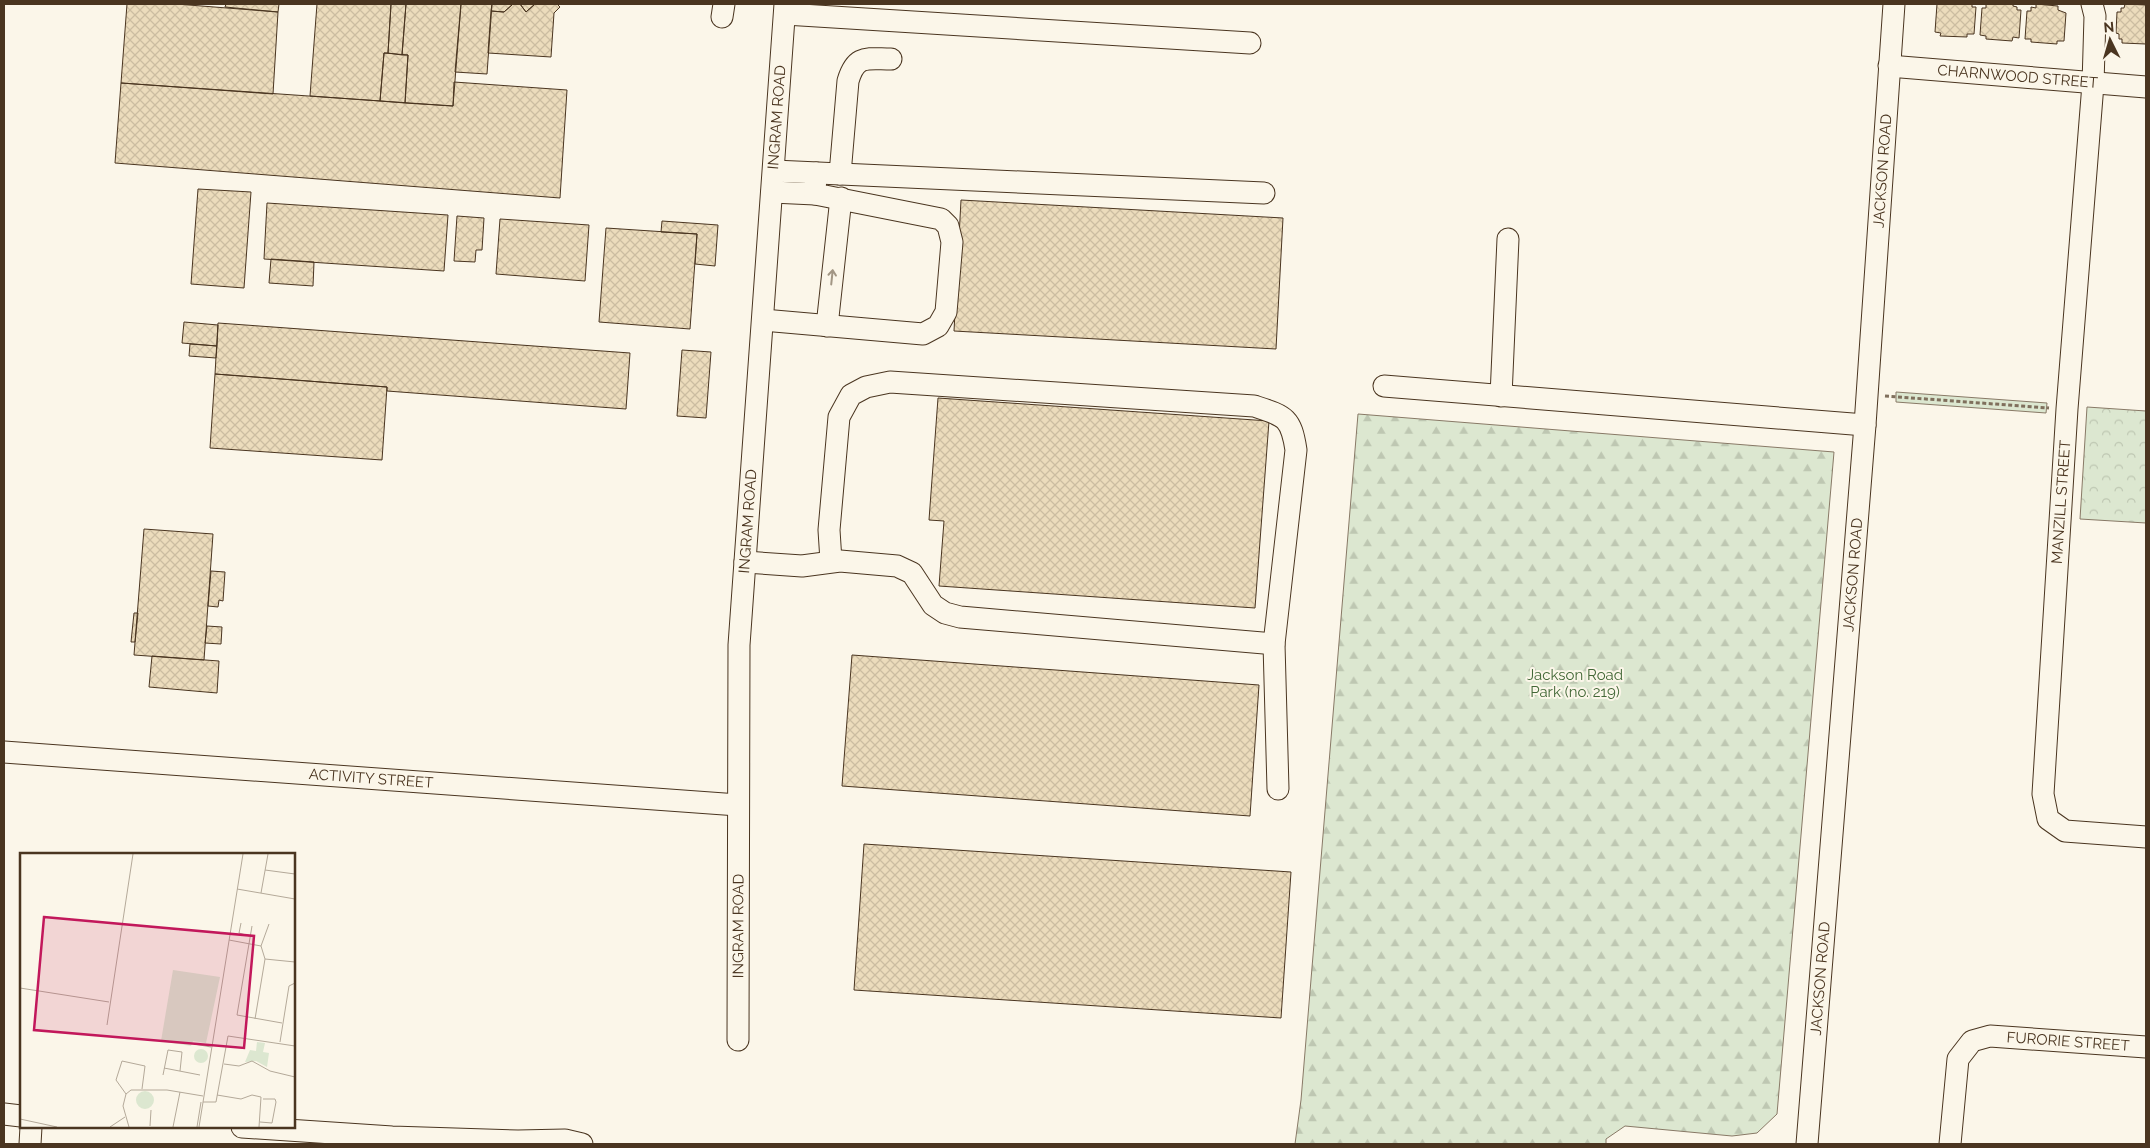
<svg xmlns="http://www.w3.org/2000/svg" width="2150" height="1148" font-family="Raleway,sans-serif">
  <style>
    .green { fill: #dce7d0; stroke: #887966 }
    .forest { fill: url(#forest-firs); stroke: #887966 }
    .park { fill: url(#park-crowns); stroke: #887966 }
    .building { fill: url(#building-cross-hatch); stroke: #4a3520 }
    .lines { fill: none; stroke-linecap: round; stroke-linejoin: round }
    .minor-casing { stroke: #4a3520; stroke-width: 23 }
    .path { stroke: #7f6f5c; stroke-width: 3; stroke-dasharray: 4 2.5; stroke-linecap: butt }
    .minor { stroke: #fbf6e9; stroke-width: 21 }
    .oneway { stroke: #a29684 }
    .labels { text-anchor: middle; stroke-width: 4; stroke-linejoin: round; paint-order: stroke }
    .street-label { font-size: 15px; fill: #4a3520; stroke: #fbf6e9 }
    .park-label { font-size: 15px; fill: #436837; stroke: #fbf6e9 }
    .inset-road { fill: none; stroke: #b4a999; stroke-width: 1 }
    .view { fill: #c2185b; fill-opacity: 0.15; stroke: #c2185b; stroke-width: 2.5 }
    .inset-edge { fill: none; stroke: #4a3520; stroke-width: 2.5 }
  </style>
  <defs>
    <pattern id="forest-firs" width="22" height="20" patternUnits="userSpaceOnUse" patternTransform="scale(1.25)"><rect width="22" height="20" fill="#dce7d0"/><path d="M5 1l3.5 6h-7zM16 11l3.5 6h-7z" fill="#bec7b2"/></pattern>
    <pattern id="park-crowns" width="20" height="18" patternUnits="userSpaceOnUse" patternTransform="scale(1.25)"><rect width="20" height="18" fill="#dce7d0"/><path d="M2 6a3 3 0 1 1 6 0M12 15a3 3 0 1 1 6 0" fill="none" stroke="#bec7b2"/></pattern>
    <pattern id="building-cross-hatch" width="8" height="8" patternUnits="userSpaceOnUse" patternTransform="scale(1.25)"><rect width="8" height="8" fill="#ecdcbc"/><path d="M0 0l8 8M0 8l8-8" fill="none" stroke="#ccbda1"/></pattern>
  </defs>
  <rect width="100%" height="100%" fill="#fbf6e9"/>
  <!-- green -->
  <path class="green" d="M1896 392 2047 403 2046 413 1896 402Z"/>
  <!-- forest -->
  <path class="forest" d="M1358 414 1834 452 1777 1114 1757 1133 1732 1136 1625 1126 1606 1139V1144H1295L1301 1100Z"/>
  <!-- park -->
  <path class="park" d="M2087 407 2146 411V523L2080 519Z"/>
  <!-- building -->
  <path class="building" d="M127 4H176L278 12 273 94 121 83Z
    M226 4H279L278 12 225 7Z
    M317 4H391L388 53H384L380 101 310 96Z
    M391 4H406L402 55 388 53Z
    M406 4H461L453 106 405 103 408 55H402Z
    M461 4H492L487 74 455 72Z
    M492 4H513L504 12 491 11Z
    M513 4H520L526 12 535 4H557L560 7 554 13 551 57 488 53 491 11 504 12Z
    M520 4H535L526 12Z
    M1937 4H1972V7H1976L1974 34H1967V37L1940 36 1941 33 1935 32Z
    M1986 4H2013V6L2017 7V10H2021L2019 38 2013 37 2012 41 1986 39V36L1980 35 1982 8H1986Z
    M2036 4 2058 6V10L2066 13 2064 41H2057V44L2031 42V39H2025L2027 11H2031V7L2036 8Z
    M2125 4 2146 5V44L2122 43V39H2119V34L2116 33 2117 12H2121V8H2124Z
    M384 53 408 55 405 103 380 101Z
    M454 82 567 90 560 198 115 163 121 83 453 106Z
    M198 189 251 192 244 288 191 284Z
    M961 200 1283 218 1276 349 954 331Z
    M267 203 448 215 444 271 264 259Z
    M457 216 484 218 482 250H476L475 262 454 261Z
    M500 219 589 225 585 281 496 274Z
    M662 221 718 225 715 266 695 264 697 234 661 232Z
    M606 228 697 234 690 329 599 322Z
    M271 259 314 262 313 286 269 283Z
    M184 322 218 325 217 346 182 343Z
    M218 323 630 353 626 409 387 391V387L215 374Z
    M190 344 217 346 216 358 189 356Z
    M682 350 711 352 706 418 677 416Z
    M215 374 387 387 382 460 210 448Z
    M938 398 1269 421 1255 608 939 586 944 521 929 520Z
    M144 529 213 534 204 660 134 655Z
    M211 571 225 572 223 601 219 600 218 607 208 606Z
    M134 613H138L135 642H131Z
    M207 626 222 627 221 644 205 643Z
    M852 655 1259 685 1250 816 842 786Z
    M152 656 219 661 217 693 149 687Z
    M864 844 1291 872 1281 1018 854 990Z"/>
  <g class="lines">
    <!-- minor casing -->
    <g class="minor-casing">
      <g id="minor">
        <path d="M2092 4 2095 16 2093 84 2067 409 2043 794 2048 819 2065 831 2146 837"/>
        <path d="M785 14 1250 43"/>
        <path d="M722 17 724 4"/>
        <path id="s1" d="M1889 66 2146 87"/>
        <path d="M774 171 1264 193"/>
        <path d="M840 174 848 81C856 54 867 59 891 59"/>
        <path d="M772 192 815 194"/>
        <path d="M763 320 923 334 938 326 946 312 952 242 948 226 941 219 815 194 816 173"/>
        <path d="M827 326 841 198"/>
        <path d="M1384 386 1865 425"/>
        <path d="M1501 396 1508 239"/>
        <path d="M831 561 829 530 839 417 851 395 866 387 890 382 1254 406C1285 416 1291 417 1296 450L1274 644 1278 789"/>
        <path d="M745 562 802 566 840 561 897 566 912 573 933 605 945 613 960 617 1274 644"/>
        <path id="s2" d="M4 752 738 805"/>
        <path id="s3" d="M738 1040 739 645 785 4"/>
        <path d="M4 1114 21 1116"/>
        <path d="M242 1127 392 1137 518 1141 565 1140 582 1144"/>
        <path d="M30 1144 31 1127"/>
        <path id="s4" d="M1807 1144 1865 425 1894 4"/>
        <path id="s5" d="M1950 1144 1958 1059 1972 1041 1990 1036 2146 1047"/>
      </g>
    </g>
    <!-- path -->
    <path class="path" d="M1885 396 2049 408"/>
    <!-- minor -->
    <use href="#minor" class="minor"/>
  </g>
  <!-- one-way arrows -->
  <defs><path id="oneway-shaft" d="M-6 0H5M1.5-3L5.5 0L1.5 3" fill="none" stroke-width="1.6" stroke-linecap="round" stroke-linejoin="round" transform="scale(1.25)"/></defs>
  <use class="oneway" href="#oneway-shaft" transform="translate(832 277) rotate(-84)"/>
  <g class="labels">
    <!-- street labels -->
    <g class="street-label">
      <text dy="5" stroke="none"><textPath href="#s1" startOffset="129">CHARNWOOD STREET</textPath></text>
      <text dy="5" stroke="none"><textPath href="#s3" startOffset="924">INGRAM ROAD</textPath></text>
      <text dy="5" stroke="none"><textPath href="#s4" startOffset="976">JACKSON ROAD</textPath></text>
      <text transform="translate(2061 502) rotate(-86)" y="5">MANZILL STREET</text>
      <text dy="5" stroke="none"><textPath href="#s3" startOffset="519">INGRAM ROAD</textPath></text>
      <text dy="5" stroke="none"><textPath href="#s4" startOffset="571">JACKSON ROAD</textPath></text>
      <text dy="5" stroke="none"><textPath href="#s2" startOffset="368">ACTIVITY STREET</textPath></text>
      <text dy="5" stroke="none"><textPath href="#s3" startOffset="114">INGRAM ROAD</textPath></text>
      <text dy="5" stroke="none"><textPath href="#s4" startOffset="166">JACKSON ROAD</textPath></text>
      <text dy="5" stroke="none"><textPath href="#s5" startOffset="205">FURORIE STREET</textPath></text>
    </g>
    <!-- park labels -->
    <g class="park-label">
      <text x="1575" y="680">Jackson Road<tspan x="1575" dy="17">Park (no. 219)</tspan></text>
    </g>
  </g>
  <!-- overview -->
  <g transform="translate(20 853)">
    <rect width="275" height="275" fill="#fbf6e9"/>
    <path d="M153 117 200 124 186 190 173 188 171 193 141 188Z" fill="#dce7d0"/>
    <path d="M237 189 245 190 243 199 249 200 247 214 236 208 225 209 230 197 236 198ZM174 203a7 7 0 1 1 14 0a7 7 0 1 1-14 0ZM116 247a9 9 0 1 1 18 0a9 9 0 1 1-18 0Z" fill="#dce7d0"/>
    <path class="inset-road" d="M245 17 275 21M217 36 275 46M241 40 248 1M221 70 219 80 229 83M232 73 217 162 262 170M209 87 241 93M241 93 249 71M245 106 275 109M0 135 89 149M235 166 245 106 241 93M87 172 113 1M260 189 269 133 275 130M174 191 191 194M204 211 219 213 232 208 250 218 275 224M144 215 180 222M143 222 148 197 162 199 160 218M106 241 96 227 102 208 125 213 122 236M197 242 221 246 232 242 241 244 239 274M183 249H196L208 183 275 193M0 266 37 274M240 269 252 270 256 249 255 246H243M130 273 131 257M90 274 105 264M109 274 103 253 106 241 111 237H147L183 243M153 274 160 239M177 274 181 249M179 274 223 1"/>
    <path class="view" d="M24 64 234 83 224 195 14 177Z"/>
    <rect width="275" height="275" class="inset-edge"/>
  </g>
  <!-- border -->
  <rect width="2150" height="1148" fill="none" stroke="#4a3520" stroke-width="10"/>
  <!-- north arrow -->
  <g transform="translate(2110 40) rotate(355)" stroke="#fbf6e9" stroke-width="4" paint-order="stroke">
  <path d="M0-4L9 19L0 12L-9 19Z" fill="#4a3520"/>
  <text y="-8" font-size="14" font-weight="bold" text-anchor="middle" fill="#4a3520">N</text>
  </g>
</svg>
